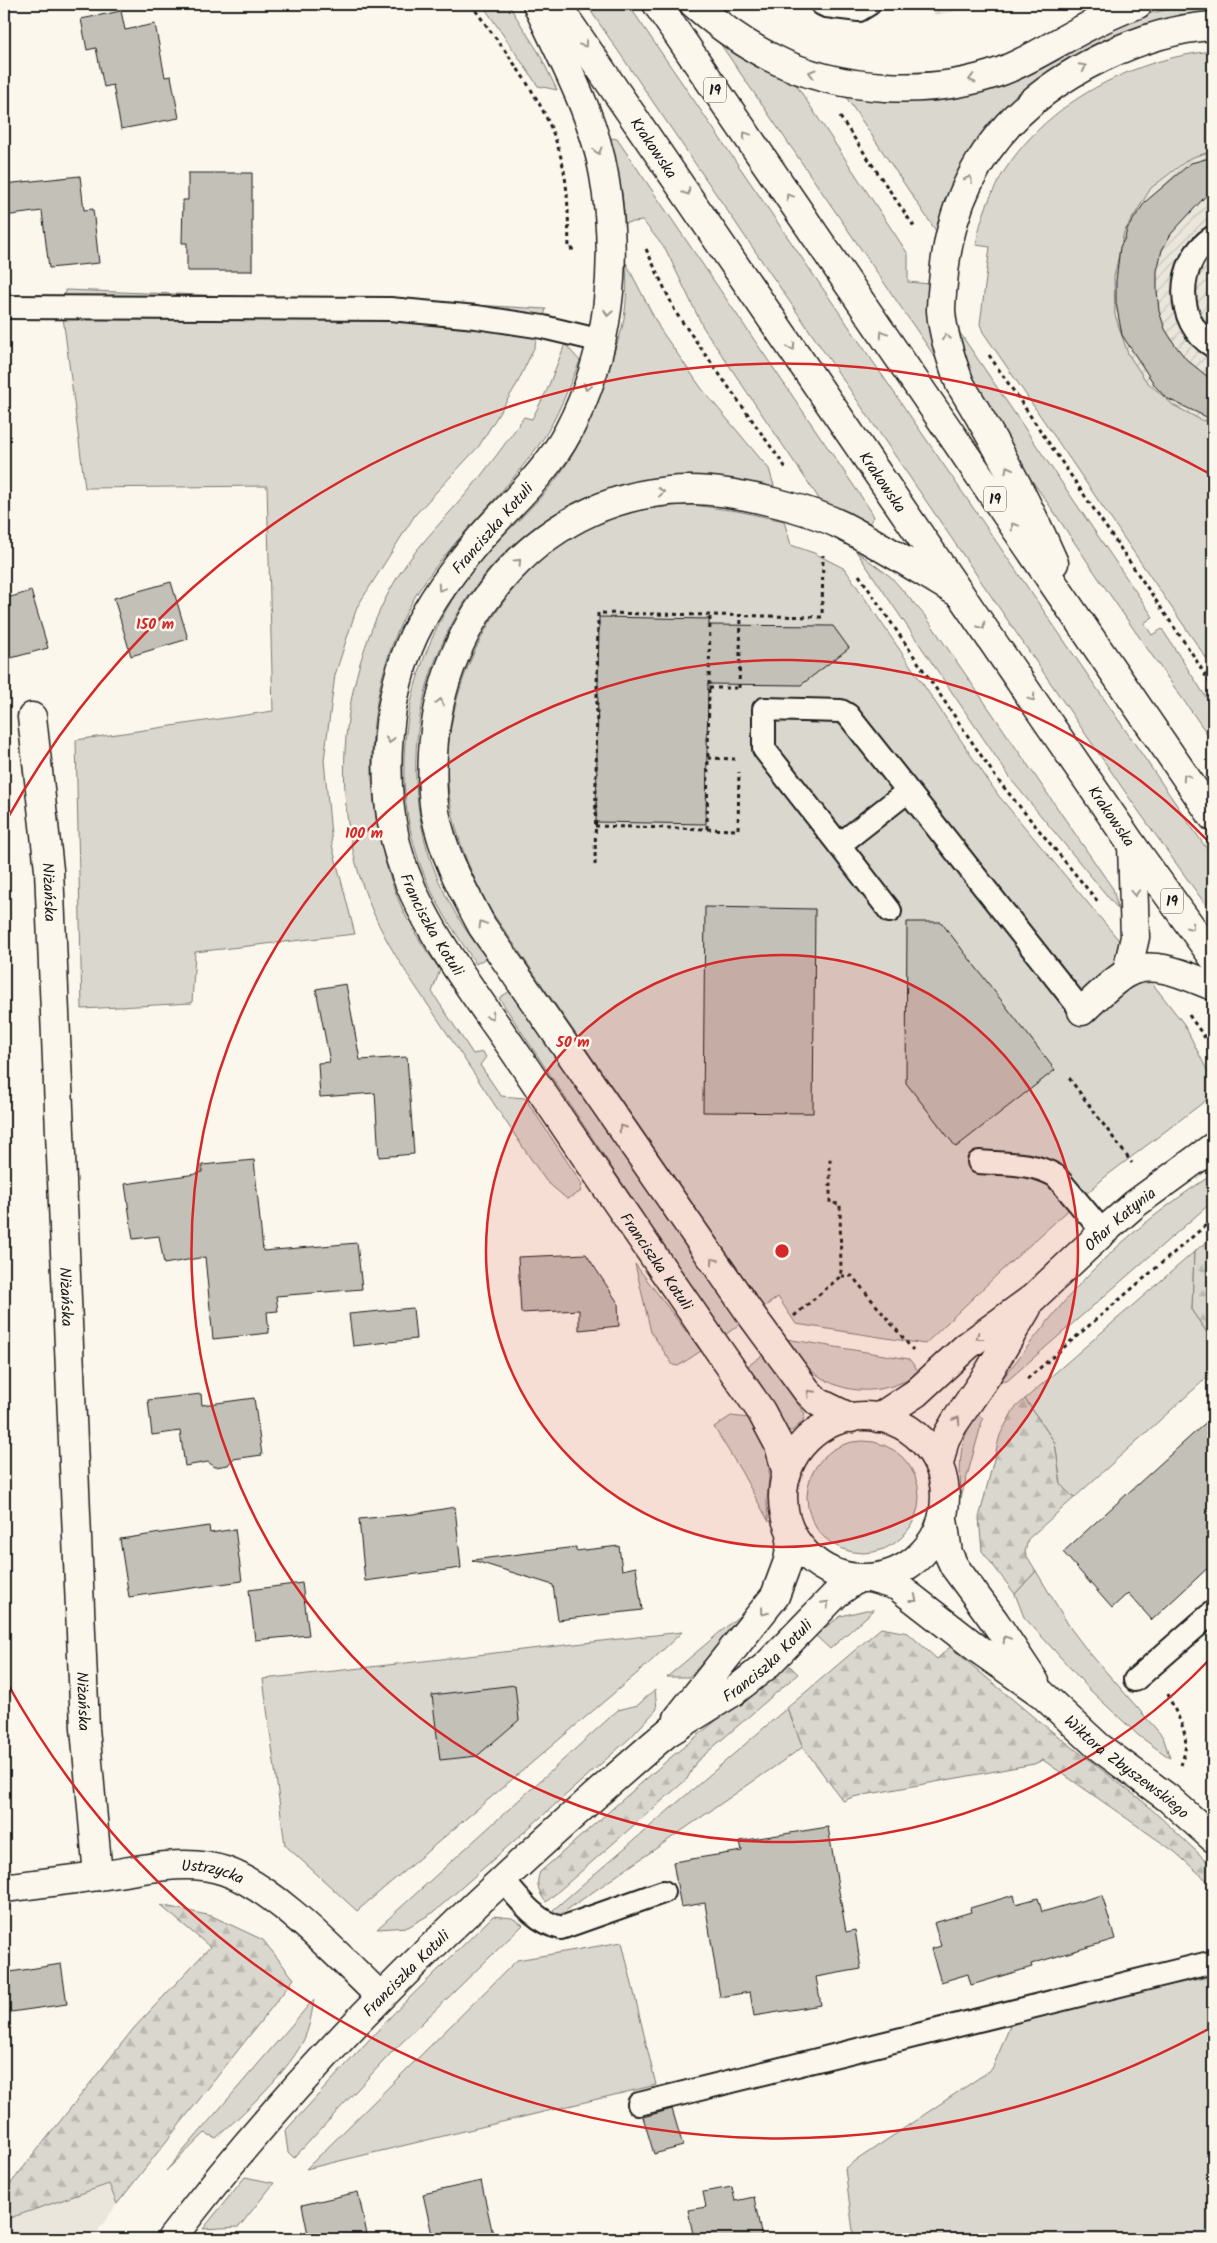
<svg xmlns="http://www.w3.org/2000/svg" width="1217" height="2243" font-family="Kalam,sans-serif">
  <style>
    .built { fill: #eae6dc }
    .industrial { fill: url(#industrial-furrows) }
    .grass { fill: #dad7ce; stroke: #7b7a75 }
    .forest { fill: url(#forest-firs); stroke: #7b7a75 }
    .building { fill: #c3c0b8; stroke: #1c1c1c }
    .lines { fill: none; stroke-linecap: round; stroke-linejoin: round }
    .service-casing { stroke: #1c1c1c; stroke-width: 26 }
    .minor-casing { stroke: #1c1c1c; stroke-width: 31 }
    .tertiary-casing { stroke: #1c1c1c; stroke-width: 31 }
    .primary-casing { stroke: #1c1c1c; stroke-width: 31 }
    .path { stroke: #1c1c1c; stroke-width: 3; stroke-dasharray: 4 4; stroke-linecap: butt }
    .service { stroke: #fbf7ec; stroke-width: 22 }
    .minor { stroke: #fbf7ec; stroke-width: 28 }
    .tertiary { stroke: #fbf7ec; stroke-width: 28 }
    .primary { stroke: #fbf7ec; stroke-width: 28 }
    .oneway { stroke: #97948e }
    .ring { fill: none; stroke: #d62828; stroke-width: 2.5 }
    .labels { text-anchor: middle; stroke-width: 5; stroke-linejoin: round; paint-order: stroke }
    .shield { fill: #fbf7ec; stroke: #5f5e5a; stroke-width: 1 }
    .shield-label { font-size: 15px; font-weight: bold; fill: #1c1c1c }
    .street-label { font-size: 16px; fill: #1c1c1c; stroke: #fbf7ec }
    .centre { fill: #d62828; stroke: #fbf7ec; stroke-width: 2.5 }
    .ring-label { font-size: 15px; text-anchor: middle; font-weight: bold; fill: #d62828; stroke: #fbf7ec; stroke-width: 5; stroke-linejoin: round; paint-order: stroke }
  </style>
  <defs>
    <pattern id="industrial-furrows" width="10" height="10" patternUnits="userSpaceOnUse" patternTransform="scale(1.25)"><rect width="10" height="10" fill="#eae6dc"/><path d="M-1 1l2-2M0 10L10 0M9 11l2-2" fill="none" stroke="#c8c5bc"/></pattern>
    <pattern id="forest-firs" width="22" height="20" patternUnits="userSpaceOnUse" patternTransform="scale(1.25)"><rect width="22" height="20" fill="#dad7ce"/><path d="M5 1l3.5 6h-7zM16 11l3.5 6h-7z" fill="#bab8b0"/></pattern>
  </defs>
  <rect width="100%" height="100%" fill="#fbf7ec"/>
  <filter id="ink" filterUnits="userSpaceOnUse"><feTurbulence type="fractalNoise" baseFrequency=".02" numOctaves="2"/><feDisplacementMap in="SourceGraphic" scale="10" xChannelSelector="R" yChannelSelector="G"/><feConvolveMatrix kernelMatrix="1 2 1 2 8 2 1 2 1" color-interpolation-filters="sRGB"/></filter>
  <g filter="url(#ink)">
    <!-- built -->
    <path class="built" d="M109 2184 117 2204 92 2239H4V2220Z"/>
    <!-- industrial -->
    <path class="industrial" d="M906 4H981L938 15Z
      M1213 151V422L1201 420 1173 405 1146 381 1128 354 1115 315 1114 277 1124 232 1151 188 1191 158Z"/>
    <!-- grass -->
    <path class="grass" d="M482 4H508L539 53 557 90 538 86Z
      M586 4H628L632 10 1213 858V915L1130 799Z
      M1194 4H1213V14C1197 15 1180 16 1164 19 1107 32 1050 64 1009 106L938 234 844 94 875 100 911 101 1070 49 1142 15Z
      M720 39 793 80 908 254V282L930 284 937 355 935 357 933 354 719 42Z
      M1213 51V151L1190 158 1151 188 1124 232 1114 277 1115 315 1128 354 1146 381 1173 405 1201 420 1213 422V668L983 332 980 324 990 247 976 245C994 133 1107 61 1213 51Z
      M612 138 617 139 871 511 874 517 869 523 822 503 703 327 666 250 643 221 625 223 622 193 610 140Z
      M626 263 660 329 702 389 769 469 775 489C739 481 703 473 666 477 491 493 382 677 425 841 436 884 459 923 486 958L476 964C456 934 436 905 423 872 384 772 407 657 471 572 494 542 524 517 548 489 580 452 596 408 610 363 615 348 622 333 624 318 627 300 627 281 626 263Z
      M65 290 474 305 546 309 534 348 517 384 479 446 415 515 357 607 335 675 324 760 332 845 355 934 195 952 192 1003 82 1009 76 740 273 711 267 486 85 488 63 317Z
      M958 330 1153 617 1144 623 1152 635 1162 629 1213 708V742C1160 667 1107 592 1056 515 1016 456 969 402 958 330Z
      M565 344 580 361C568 388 558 417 541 442 506 492 460 532 425 581 361 674 357 804 401 906 411 929 426 950 440 970L432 992 473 1054 483 1052 486 1057 480 1065 501 1096 525 1098 582 1184 580 1192 567 1199 546 1181C510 1129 476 1076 441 1024 417 988 390 952 373 912 328 810 338 686 390 590 409 554 440 524 466 494 487 469 506 443 524 417L532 419 547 390Z
      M693 505 737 511 784 521 791 545 814 553 845 569 998 795 1117 938 1184 1024 1213 1082V1095L1105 1177 1001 1271 925 1344 796 1324 778 1297 764 1307 491 911C472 877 457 841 450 801 435 706 488 590 570 538 607 515 650 505 693 505Z
      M856 551 891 577 926 617 1113 889 1118 909 1013 782Z
      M510 991 741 1323 724 1336 499 998Z
      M1213 1174V1201L1007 1381 1000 1382C1029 1345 1057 1308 1089 1274 1126 1236 1169 1203 1213 1174Z
      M1194 1252 1192 1311 1213 1341V1372L1074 1498 1061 1485 1055 1443 1025 1399Z
      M635 1264 701 1351 678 1366 673 1365 651 1332Z
      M786 1339 909 1359 920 1373C880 1398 836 1397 802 1362 796 1355 791 1347 786 1339Z
      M763 1355 805 1414 803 1421 792 1431 786 1430 745 1368Z
      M976 1414 983 1418 961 1498C960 1464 957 1445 976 1414Z
      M731 1416 749 1418C759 1431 768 1449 769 1466 770 1485 764 1502 769 1522L741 1471 714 1427Z
      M807 1497a56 56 0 1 1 112 0a56 56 0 1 1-112 0Z
      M1036 1571 1071 1629 1087 1650 1163 1737 1170 1758 1139 1736 1091 1691 1024 1617 1015 1594Z
      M866 1610H874L830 1649 815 1635 841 1616Z
      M739 1616 742 1617 715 1650 689 1677H667Z
      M682 1632 647 1665 357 1911 285 1845 263 1679Z
      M655 1689 657 1709 630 1738 434 1912 408 1927 377 1929 618 1710 638 1705Z
      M787 1708 803 1747 558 1916 553 1910Z
      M493 1916 512 1918 523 1925 392 2052 294 2158 288 2152 285 2131 391 2016Z
      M622 1942 656 2085 306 2169 517 1960Z
      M1213 1976V2239H854L845 2168 992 2069 1013 2019Z
      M314 1999C312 2012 310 2025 305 2037 292 2068 242 2115 216 2138L205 2133 166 2171Z
      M245 2177 274 2183 239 2227 203 2229Z"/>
    <!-- forest -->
    <path class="forest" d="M1213 1236V1341L1192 1311 1194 1252Z
      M1025 1399 1055 1443 1061 1485 1074 1498 1028 1539 1025 1553 1036 1571 1015 1594 982 1551 979 1518 1000 1435 1014 1409Z
      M881 1628 908 1633 937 1659 950 1647 1036 1719 1146 1804 1213 1867V1886L1175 1852 1043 1760 1034 1764 853 1797 843 1801 803 1747 787 1708Z
      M787 1663 798 1674 792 1679 696 1762 687 1779 546 1902C539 1894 535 1882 540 1872L670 1758Z
      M160 1905 212 1916 263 1940 294 1979 117 2204 109 2184 4 2220V2192L134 2028 210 1947Z"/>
    <!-- building -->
    <path class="building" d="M121 11 125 30 155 24 165 77 171 76 179 118 121 129 113 85 104 87 96 48 87 50 81 19Z
      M1213 157V188L1171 234 1162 250 1157 271V291L1159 311 1165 329 1175 345 1187 360 1213 381V420L1166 398 1156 387 1122 335 1116 303V281L1120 247 1125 238 1127 229 1145 202 1191 163Z
      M188 173H252V271H187V243H182L183 200H188Z
      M80 176 84 210 93 209 99 263 49 268 42 211 4 216V184Z
      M171 582 188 639 131 656 114 598Z
      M31 591 48 648 4 660V599Z
      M599 617 709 619V625L833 626 849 648 801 685 708 684 706 824 596 822Z
      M705 907 815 909 813 1113 703 1112Z
      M907 922H941L1055 1070 956 1147 906 1083Z
      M346 984 360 1060 407 1057 414 1154 379 1157 375 1093 320 1097 318 1063 330 1062 316 989Z
      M254 1160 263 1251 357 1243 362 1289 276 1296 278 1311 267 1312 269 1333 213 1339 205 1257 164 1264 159 1236 133 1239 125 1184 196 1174 202 1172V1165Z
      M586 1254 618 1303 619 1326 579 1330V1310L521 1313 518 1257Z
      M413 1308 416 1339 353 1346 349 1314Z
      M201 1394 202 1405 254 1398 262 1455 233 1459 228 1465 215 1467 208 1462 185 1466 180 1431 152 1435 148 1400Z
      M1213 1416V1563L1152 1620 1128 1593 1112 1608 1063 1552Z
      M455 1507 461 1568 365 1581 359 1519 413 1514Z
      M209 1526 210 1533 235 1529 242 1581 129 1597 120 1539Z
      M619 1546 622 1570 636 1567 642 1610 558 1620 553 1585 472 1560 576 1547V1551Z
      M302 1583 309 1635 255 1640 249 1590Z
      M515 1685 519 1720 477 1756 440 1760 432 1695Z
      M828 1827 846 1932 855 1930 861 1969 816 1977 821 2005 754 2016 750 1992 720 1997 705 1903 681 1907 673 1862 742 1851 740 1841Z
      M1014 1895 1016 1904 1038 1898 1042 1912 1102 1895 1115 1939 1031 1964 1032 1967 971 1985 968 1974 941 1982 931 1949 941 1946 934 1923 971 1912 970 1908Z
      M61 1964 67 2004 4 2013V1973Z
      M672 2109 683 2146 654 2154 643 2117Z
      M481 2181 494 2239H433L423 2194Z
      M732 2187 735 2201 754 2197 762 2239H694L688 2210 706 2207 703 2192Z
      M358 2192 368 2239H309L302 2205Z"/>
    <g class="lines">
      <!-- service casing -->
      <g class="service-casing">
        <path id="service" d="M822 4 826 6 859 10 869 4
          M1213 237C1175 261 1174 323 1213 346
          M4 307 390 309 476 317 543 327 602 341
          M908 791 839 845 764 749V709L841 711 848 715 1082 1011
          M839 845 890 911
          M979 1162C1005 1164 1033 1162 1056 1176L1103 1232
          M1135 1680 1213 1612
          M502 1879C520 1900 534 1921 561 1928L663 1892
          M639 2104 1213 1962"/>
      </g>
      <!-- minor casing -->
      <g class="minor-casing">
        <g id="minor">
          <path id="s1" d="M32 717 49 870 85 1728 98 1876"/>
          <path d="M1127 972 1135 937 1132 845"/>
          <path d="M1082 1011C1095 999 1112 981 1127 973 1153 958 1189 977 1213 986"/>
          <path d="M943 1519 948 1553 954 1566 995 1622 1035 1682"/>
          <path id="s2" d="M870 1578 897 1586 978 1649 1042 1694 1099 1747 1168 1798 1213 1838"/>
        </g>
      </g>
      <!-- tertiary casing -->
      <g class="tertiary-casing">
        <g id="tertiary">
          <path id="s3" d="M537 4C562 59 594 115 604 175 619 263 610 352 568 432 547 472 511 503 482 536 455 567 432 598 414 635 386 696 381 774 395 839 412 917 477 995 521 1061 600 1179 680 1295 761 1411L779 1445 787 1474"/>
          <path d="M694 4C718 25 744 44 772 58 838 92 932 97 1002 71 1030 60 1056 43 1083 29 1101 19 1119 11 1138 4"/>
          <path d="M960 384C951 360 943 336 941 311 941 298 943 285 944 273 954 171 1010 102 1101 58 1136 41 1174 28 1213 26"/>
          <circle cx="864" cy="1497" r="81"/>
          <path d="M851 1418 818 1402 807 1391 752 1316 482 926C462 889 443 854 435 812 432 793 432 773 433 754 439 615 546 490 691 490 732 490 804 507 841 525 882 546 921 571 960 594"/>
          <path id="s4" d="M878 1418 916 1393 967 1346 1033 1298 1103 1232 1135 1204 1213 1147"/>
          <path d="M939 1464 945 1439 955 1422 987 1375 1027 1308"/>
          <path d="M678 1718 775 1596 788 1561 792 1534"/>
          <path id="s5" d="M4 1888C35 1884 66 1880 98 1876 138 1871 185 1857 225 1871 277 1889 340 1958 380 1996"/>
          <path id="s6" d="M171 2239C311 2053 480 1895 655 1743L667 1733 733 1692 766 1666 836 1594 858 1578"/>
        </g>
      </g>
      <!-- primary casing -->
      <g class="primary-casing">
        <g id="primary">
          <path id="s7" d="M556 4 1132 845 1213 957"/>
          <path d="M657 4 1213 817"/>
          <path d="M960 384C995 441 1027 501 1054 563"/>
        </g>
      </g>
      <!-- path -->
      <path class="path" d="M471 4C504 51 545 98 560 154 569 184 568 218 569 249H577
        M840 117 915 228
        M646 249 676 313 786 468
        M989 355 1193 655 1213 688
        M859 575 997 779 1099 903
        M709 688H739
        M739 688 741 616
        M708 758 735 759
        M595 826 707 829 710 615
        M707 829 738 830 739 772
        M595 865 598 613 822 617 823 555
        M1189 1015 1213 1049
        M1069 1078 1132 1163
        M841 1276H852L913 1350
        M794 1316 841 1276 840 1204 830 1203V1157
        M1027 1379 1213 1219
        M1168 1694C1179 1723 1193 1733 1181 1765"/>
      <!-- service -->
      <use href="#service" class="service"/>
      <!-- minor -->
      <use href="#minor" class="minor"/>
      <!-- tertiary -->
      <use href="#tertiary" class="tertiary"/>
      <!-- primary -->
      <use href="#primary" class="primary"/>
    </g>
    <!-- one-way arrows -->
    <defs><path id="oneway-chevron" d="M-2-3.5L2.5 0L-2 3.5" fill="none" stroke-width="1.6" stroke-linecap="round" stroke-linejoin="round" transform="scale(1.25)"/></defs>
    <g class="oneway">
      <use href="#oneway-chevron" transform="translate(584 44) rotate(56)"/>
      <use href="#oneway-chevron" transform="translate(1083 67) rotate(-28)"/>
      <use href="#oneway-chevron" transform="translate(812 73) rotate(-164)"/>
      <use href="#oneway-chevron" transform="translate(972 79) rotate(166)"/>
      <use href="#oneway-chevron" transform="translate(746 135) rotate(-124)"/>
      <use href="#oneway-chevron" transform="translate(598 151) rotate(75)"/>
      <use href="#oneway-chevron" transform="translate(969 179) rotate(-65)"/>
      <use href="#oneway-chevron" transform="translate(687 192) rotate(57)"/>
      <use href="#oneway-chevron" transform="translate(789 197) rotate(-124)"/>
      <use href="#oneway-chevron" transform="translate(608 313) rotate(100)"/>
      <use href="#oneway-chevron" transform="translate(883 334) rotate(-124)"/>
      <use href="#oneway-chevron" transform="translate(946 337) rotate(-99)"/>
      <use href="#oneway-chevron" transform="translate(792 347) rotate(56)"/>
      <use href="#oneway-chevron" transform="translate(587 387) rotate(110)"/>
      <use href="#oneway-chevron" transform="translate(1008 469) rotate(-118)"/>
      <use href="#oneway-chevron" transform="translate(661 492) rotate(-6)"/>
      <use href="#oneway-chevron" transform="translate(1014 526) rotate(-124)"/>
      <use href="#oneway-chevron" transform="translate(518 562) rotate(-47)"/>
      <use href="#oneway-chevron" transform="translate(441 588) rotate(124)"/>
      <use href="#oneway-chevron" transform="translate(982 626) rotate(56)"/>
      <use href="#oneway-chevron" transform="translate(1032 698) rotate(56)"/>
      <use href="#oneway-chevron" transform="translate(440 702) rotate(-78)"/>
      <use href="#oneway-chevron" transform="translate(390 740) rotate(95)"/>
      <use href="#oneway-chevron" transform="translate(1186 777) rotate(-124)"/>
      <use href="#oneway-chevron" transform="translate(1135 893) rotate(87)"/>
      <use href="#oneway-chevron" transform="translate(482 924) rotate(-121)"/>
      <use href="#oneway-chevron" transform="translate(1191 927) rotate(54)"/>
      <use href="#oneway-chevron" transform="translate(491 1016) rotate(56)"/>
      <use href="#oneway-chevron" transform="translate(622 1128) rotate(-125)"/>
      <use href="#oneway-chevron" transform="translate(714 1261) rotate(-125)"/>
      <use href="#oneway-chevron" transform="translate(979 1337) rotate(144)"/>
      <use href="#oneway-chevron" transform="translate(810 1393) rotate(-133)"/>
      <use href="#oneway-chevron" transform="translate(957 1420) rotate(-57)"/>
      <use href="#oneway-chevron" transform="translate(914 1599) rotate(38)"/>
      <use href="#oneway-chevron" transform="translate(826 1604) rotate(-46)"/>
      <use href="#oneway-chevron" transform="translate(764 1612) rotate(128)"/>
      <use href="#oneway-chevron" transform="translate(1006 1639) rotate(-123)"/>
    </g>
  </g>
  <!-- distance rings -->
  <circle cx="782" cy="1251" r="296" fill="#d62828" fill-opacity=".12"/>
  <g class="ring">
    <circle cx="782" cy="1251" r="296"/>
    <path d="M1211 1658A591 591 0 1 1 1211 844"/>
    <path d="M1212 2027A887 887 0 0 1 6 1681M6 821A887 887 0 0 1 1212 475"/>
  </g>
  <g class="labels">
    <!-- shield labels -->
    <g class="shield">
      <rect x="704" y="77.5" width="22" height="25" rx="4"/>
      <rect x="984" y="486.5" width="22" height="25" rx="4"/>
      <rect x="1161" y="888.5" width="22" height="25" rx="4"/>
    </g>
    <g class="shield-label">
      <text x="715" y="95">19</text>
      <text x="995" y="504">19</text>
      <text x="1172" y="906">19</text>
    </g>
    <!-- street labels -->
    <g class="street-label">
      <text dy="6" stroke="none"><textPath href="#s7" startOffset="174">Krakowska</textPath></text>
      <text dy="6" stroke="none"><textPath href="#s7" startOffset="579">Krakowska</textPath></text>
      <text transform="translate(492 528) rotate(-49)" y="6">Franciszka Kotuli</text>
      <text dy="6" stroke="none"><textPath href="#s7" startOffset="984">Krakowska</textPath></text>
      <text dy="6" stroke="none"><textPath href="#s1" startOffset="176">Niżańska</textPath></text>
      <text dy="6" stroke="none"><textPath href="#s3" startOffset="1006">Franciszka Kotuli</textPath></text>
      <text dy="6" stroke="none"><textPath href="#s4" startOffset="314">Ofiar Katynia</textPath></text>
      <text dy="6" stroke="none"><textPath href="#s3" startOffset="1411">Franciszka Kotuli</textPath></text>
      <text dy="6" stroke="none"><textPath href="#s1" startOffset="581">Niżańska</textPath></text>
      <text dy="6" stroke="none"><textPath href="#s6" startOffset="834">Franciszka Kotuli</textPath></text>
      <text dy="6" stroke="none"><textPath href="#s1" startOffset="986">Niżańska</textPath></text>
      <text dy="6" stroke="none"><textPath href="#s2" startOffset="321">Wiktora Zbyszewskiego</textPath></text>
      <text dy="6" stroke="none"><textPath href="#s5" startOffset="211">Ustrzycka</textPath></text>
      <text dy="6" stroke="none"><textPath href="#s6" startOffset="355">Franciszka Kotuli</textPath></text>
    </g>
  </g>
  <circle cx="782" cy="1251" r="8" class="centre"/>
  <g class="ring-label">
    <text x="155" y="629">150 m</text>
    <text x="364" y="838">100 m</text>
    <text x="573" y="1047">50 m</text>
  </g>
  <!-- margin -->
  <rect width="1217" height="2243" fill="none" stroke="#fbf7ec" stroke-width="20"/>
  <rect x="10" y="10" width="1197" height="2223" fill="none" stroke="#1c1c1c" stroke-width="2" filter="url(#ink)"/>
</svg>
